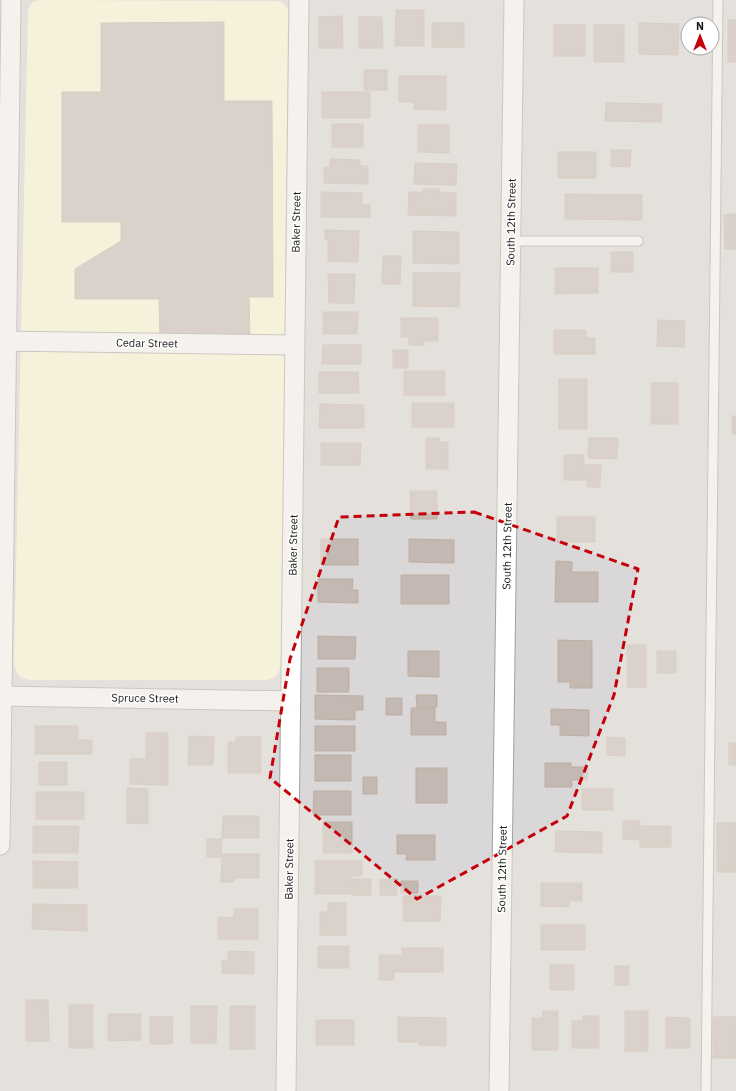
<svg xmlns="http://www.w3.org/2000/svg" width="736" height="1091" font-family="'IBM Plex Sans',sans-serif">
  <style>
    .residential { fill: #d9d7d7; fill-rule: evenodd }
    .education { fill: #fffdd6 }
    .building { fill: #c4b9b2; stroke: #bfada1 }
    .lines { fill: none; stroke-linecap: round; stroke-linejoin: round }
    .service-casing { stroke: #a1a1a1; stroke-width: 11 }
    .minor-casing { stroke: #a1a1a1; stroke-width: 21 }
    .service { stroke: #fff; stroke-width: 9 }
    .minor { stroke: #fff; stroke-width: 19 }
    .marked { fill: none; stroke: #c5000a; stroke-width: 3; stroke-dasharray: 8 5; stroke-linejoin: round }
    .labels { text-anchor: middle; stroke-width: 3; stroke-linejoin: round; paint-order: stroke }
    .street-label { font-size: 11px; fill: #1a1a1a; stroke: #fff }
  </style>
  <rect width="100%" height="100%" fill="#ede8df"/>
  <!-- residential -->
  <path class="residential" d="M0 0H736V1091H0ZM688 24H712V48H688Z"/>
  <!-- education -->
  <path class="education" d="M39 0 274 1 282 2 287 7 288 12 281 664 279 672 274 678 267 680H30L21 678 16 671 14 662 28 9 32 3Z"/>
  <!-- building -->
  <path class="building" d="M396 10H424V46H395Z
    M342 16 343 48H319V17Z
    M359 17H382L383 48H359Z
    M728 20H736V62H728Z
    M224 22V101H272L273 297H249L250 339H160L159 299H75V269L121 241V222H62V92H101V23Z
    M432 23H464V47H432Z
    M639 23 679 24 678 55 639 54Z
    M554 25H585V56H554Z
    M594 25H624V62H594Z
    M364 70H387V90H364Z
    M399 76H446V110L414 109V102H399Z
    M322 92H370V118H322Z
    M606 103 662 104 661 122 605 121Z
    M332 124H363V147H332Z
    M418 125H449V153L418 152Z
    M611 150H631L630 167 611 166Z
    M558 152H596V178H558Z
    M330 159 360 160V166H368V184L324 183V167H330Z
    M415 163 457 164 456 185 414 184Z
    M423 189H439V193H456V216L408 215 409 192H423Z
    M321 192 362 193V205H370V217H321Z
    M565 194 642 195V220L565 219Z
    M736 214V249H725L724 215Z
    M325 230 359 231 358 262 328 261V240H325Z
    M413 231 459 232V264L413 263Z
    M611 252H633V272H611Z
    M383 256H401L400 284H382Z
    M555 268H598V293L555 294Z
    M413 273H460L459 307 413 306Z
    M328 274H355L354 303H329Z
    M323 312H358L357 334H323Z
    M401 318H438V341H424V345H409V337H401Z
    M658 320 685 321 684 347 657 346Z
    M554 330H586V338H595V354H554Z
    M323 345H361V364H322Z
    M393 350H408V368H393Z
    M404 371H445V395H404Z
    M319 372H358L359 393H319Z
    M559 379H587V429H559Z
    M651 383H678V424H651Z
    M412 403H454V427H412Z
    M320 404 364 405V428H319Z
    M732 416H736V434H732Z
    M426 438H439V442H448V469H426Z
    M589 438H618L617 459 588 458Z
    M321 443H361L360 465H321Z
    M564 455H584V465H601L600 487H587V480H564Z
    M410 491H437V519H411Z
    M557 517H595V542H557Z
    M321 539H358V565H321Z
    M409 539 454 540V563L409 562Z
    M556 561 572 562V572H598V602H555Z
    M401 575H449V604H401Z
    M318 579H353L352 590H358V603L318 602Z
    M318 636 356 637 355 659H318Z
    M558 640 592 641V688H570V682H558Z
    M627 645H646V687H627Z
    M408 651H439V677L408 676Z
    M657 651H676V673H657Z
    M317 668H349V692H317Z
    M315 695 363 696V710H355V720L315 719Z
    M416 695H437V707H417Z
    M386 698H402V715H386Z
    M411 708H435V722H446V735H411Z
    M551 709 589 710V736L560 735V725H551Z
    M35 726H78V740H92V754H35Z
    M315 726H355V751H315Z
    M146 733H168V785L130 784V759H146Z
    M189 736 214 737 213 765H188Z
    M236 737H261V773H228V742H236Z
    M607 737 625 738V756L607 755Z
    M729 743H736V765H729Z
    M315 755H351V781H315Z
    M39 762H67V785H39Z
    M545 763H571V767H588L587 780H572V787H545Z
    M416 768H447V803H416Z
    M363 777H377V794H363Z
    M127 788 148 789V824L127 823Z
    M582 789H613V810H582Z
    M314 791H351V815H313Z
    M36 792H84V819H36Z
    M223 816H259V838H222Z
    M623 821H640V826H671V847H640V840L623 839Z
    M323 822H352V853H323Z
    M717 823H736V872H717Z
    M33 826H79L78 853H33Z
    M556 831 602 832V853L555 852Z
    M397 835H435V860H406L407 854H397Z
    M207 839H222L221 857H207Z
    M222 854H259V878H234V882H221Z
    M33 861 78 862 77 888H33Z
    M315 861H362V876H351V894H315Z
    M352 879H371V895H352Z
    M397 879V895H380V880Z
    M401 881H418V893H401Z
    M541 883H582V901H569V907L541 906Z
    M403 896H441L440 921H403Z
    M328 903H346V935H320V912H328Z
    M33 904 87 905V931L32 929Z
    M234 909H258V939H218V917L234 918Z
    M541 925H585V950H541Z
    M318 946H349V968H318Z
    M402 948H443V972H394V980H379V955H402Z
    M228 951 254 952V974L222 973V961H228Z
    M550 965H574V990H550Z
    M615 966H629V985H615Z
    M26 1000H48L49 1041H26Z
    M69 1005H93V1048H69Z
    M191 1006H217L216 1043H191Z
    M230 1006H255V1049H230Z
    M543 1011H558V1050H532V1018H543Z
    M625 1011H648V1051H625Z
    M108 1014H141V1040L108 1041Z
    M583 1016H599V1048H572V1021H583Z
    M150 1017H173L172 1044H150Z
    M398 1017 446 1018V1046L419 1045V1042H398Z
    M666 1017 690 1018V1048H666Z
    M713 1017H736V1058H713Z
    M316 1020H354V1045H316Z"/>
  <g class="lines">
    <!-- service casing -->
    <g class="service-casing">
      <path id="service" d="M511 241H638
        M706 1091 718 0"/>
    </g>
    <!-- minor casing -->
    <g class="minor-casing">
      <path id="minor" d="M0 341 295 345
        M0 696 291 701
        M0 845 11 0
        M286 1091 299 0
        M499 1091 514 0"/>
    </g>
    <!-- service -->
    <use href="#service" class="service"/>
    <!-- minor -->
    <use href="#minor" class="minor"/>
  </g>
  <!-- marked area -->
  <path d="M0 0H736V1091H0ZM474 512 638 569 614 695 567 816 417 899 270 778 290 659 339 517Z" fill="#ede8df" fill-opacity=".55" fill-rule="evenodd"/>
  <path class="marked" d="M474 512 638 569 614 695 567 816 417 899 270 778 290 659 339 517Z"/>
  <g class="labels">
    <!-- street labels -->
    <g class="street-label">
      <text transform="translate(296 222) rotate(-89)" y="4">Baker Street</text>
      <text transform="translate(511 222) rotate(-89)" y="4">South 12th Street</text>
      <text transform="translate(147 343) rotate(1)" y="4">Cedar Street</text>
      <text transform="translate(293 545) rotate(-89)" y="4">Baker Street</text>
      <text transform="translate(507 546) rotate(-89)" y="4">South 12th Street</text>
      <text transform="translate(145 698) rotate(1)" y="4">Spruce Street</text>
      <text transform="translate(289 869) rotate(-89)" y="4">Baker Street</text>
      <text transform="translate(502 869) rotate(-89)" y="4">South 12th Street</text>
    </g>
  </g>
  <!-- north arrow -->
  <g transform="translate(700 36)"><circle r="19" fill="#ffffff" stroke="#a3a3a3"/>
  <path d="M0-3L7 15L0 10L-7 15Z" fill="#c5000a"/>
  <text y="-6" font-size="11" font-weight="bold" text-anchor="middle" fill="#1a1a1a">N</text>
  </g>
</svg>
